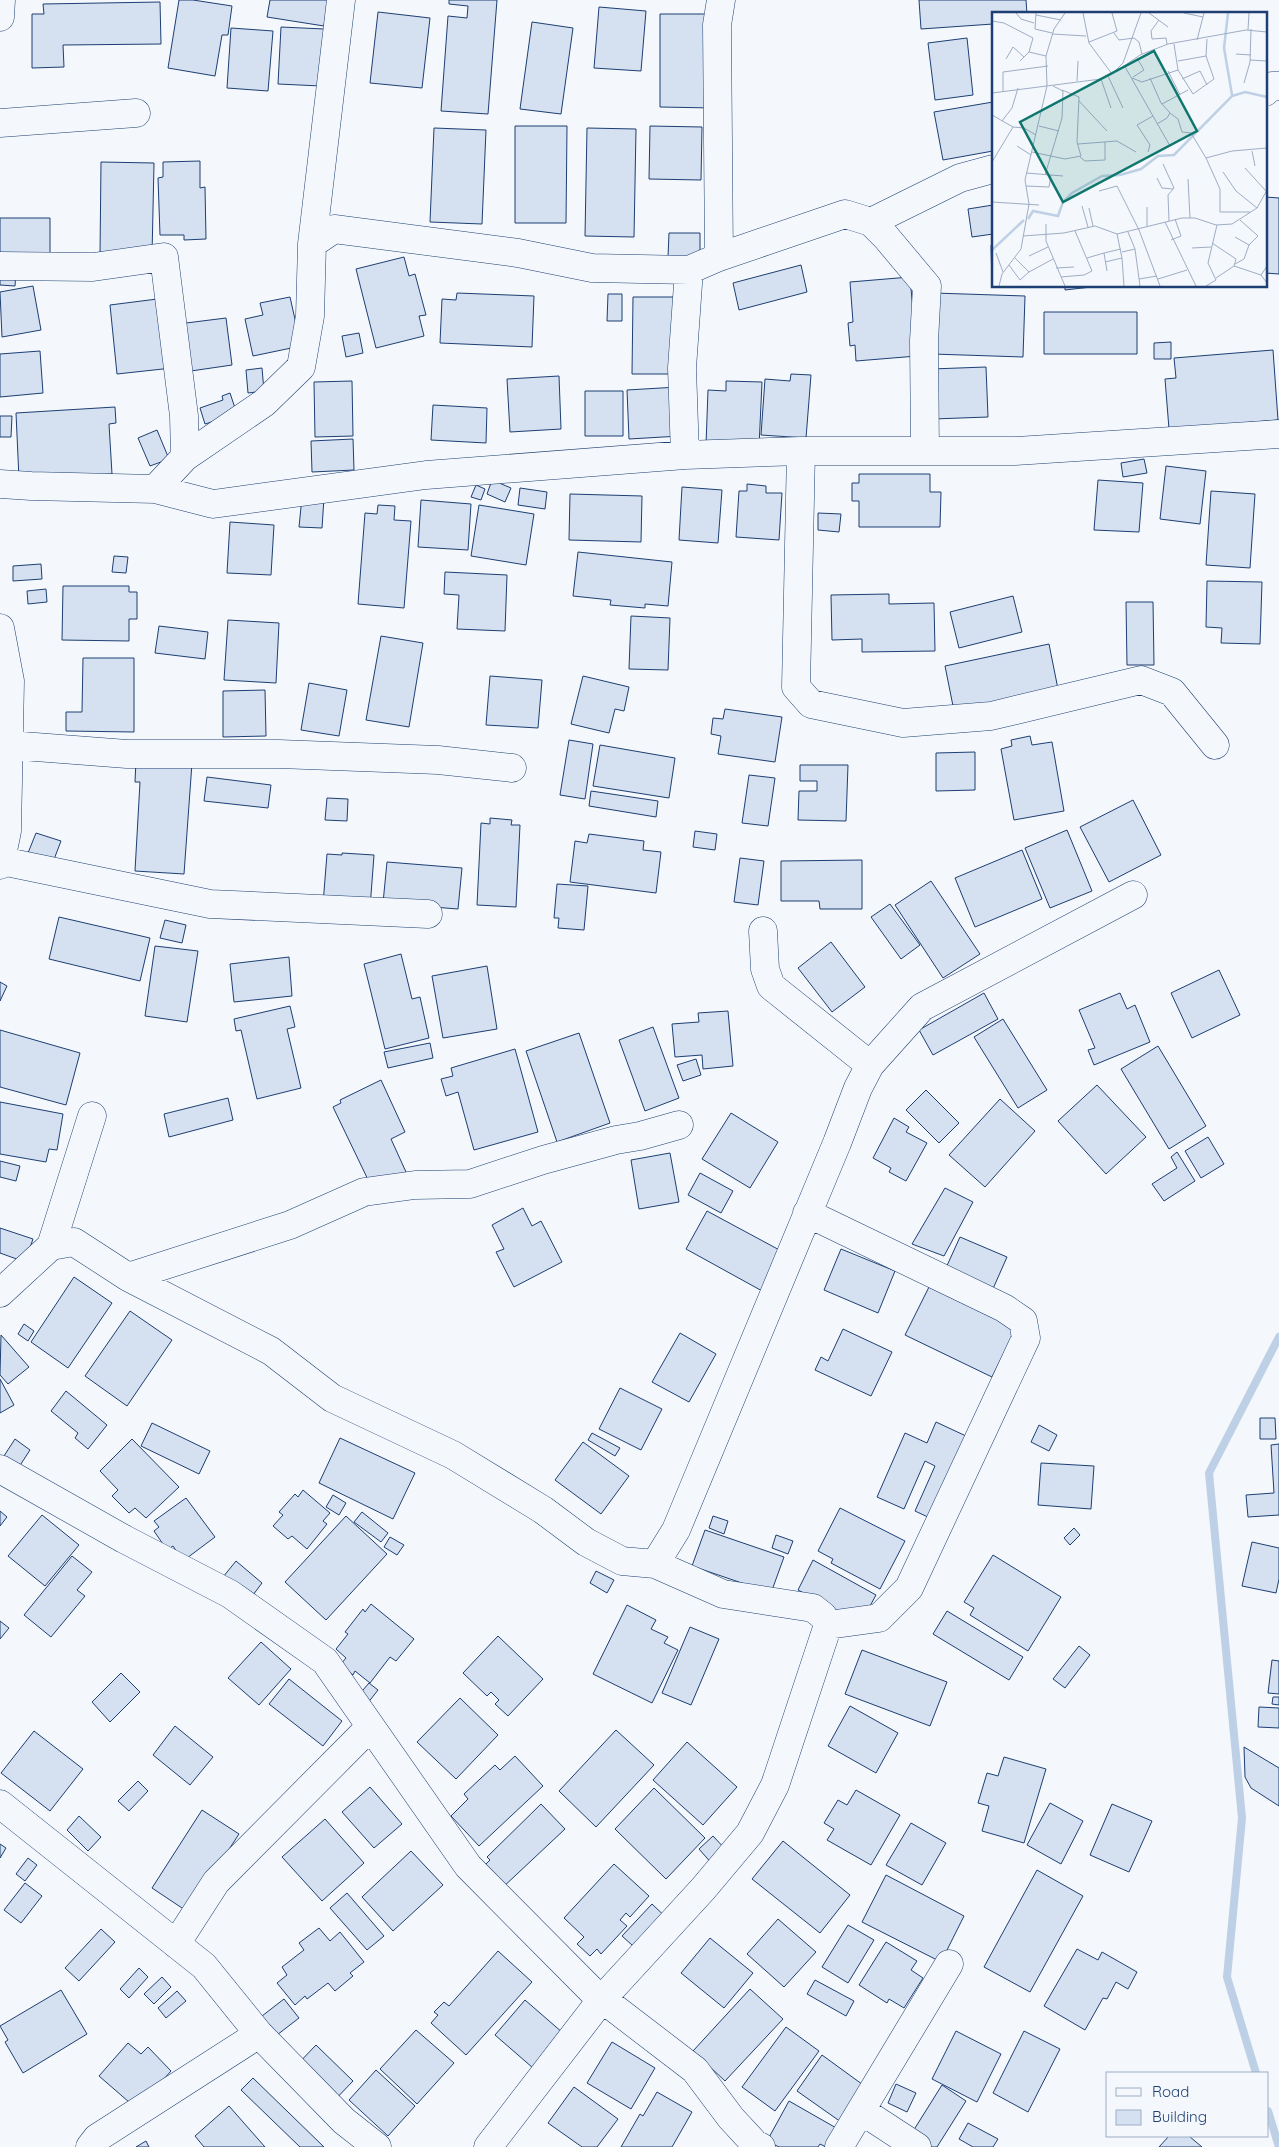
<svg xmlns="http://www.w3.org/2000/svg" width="1279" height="2147" font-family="Quicksand,sans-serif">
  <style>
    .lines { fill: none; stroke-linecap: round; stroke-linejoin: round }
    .stream { stroke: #bed0e5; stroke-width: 8 }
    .building { fill: #d5e0f0; stroke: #1d3f73 }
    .minor-casing { stroke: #1d3f73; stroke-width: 29 }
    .minor { stroke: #f4f7fb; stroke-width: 28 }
    .inset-river { fill: none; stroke: #bed0e5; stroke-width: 2.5 }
    .inset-road { fill: none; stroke: #9eadc5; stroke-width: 1 }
    .view { fill: #0f766e; fill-opacity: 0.15; stroke: #0f766e; stroke-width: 2.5 }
    .inset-edge { fill: none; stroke: #1d3f73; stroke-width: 2.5 }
  </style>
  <rect width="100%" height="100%" fill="#f4f7fb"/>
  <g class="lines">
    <!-- stream -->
    <path class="stream" d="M1256 2073 1227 1977 1242 1818 1209 1473 1279 1337
      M1268 2111 1279 2147"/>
  </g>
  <!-- building -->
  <path class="building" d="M179 0H193L232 6 228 35H222L215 76 168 68Z
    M270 0H328L324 26 267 17Z
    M449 0H497L488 114 441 111 448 16 467 18 468 6 449 4Z
    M919 0H1026L1027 14H993V24L921 29Z
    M160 2 161 44 63 45 64 67 32 68V14H44L43 4Z
    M599 7 646 11 641 71 594 68Z
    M378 12 430 18 422 88 370 83Z
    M660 14H715L714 108 660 107Z
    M532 22 573 28 561 114 520 109Z
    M281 27 324 29 321 86 278 84Z
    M231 28 273 31 268 91 227 88Z
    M967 38 973 95 935 100 928 43Z
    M993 102V151L943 160 934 112Z
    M515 126H567L566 223H515Z
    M650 126 702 127 701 180 649 179Z
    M434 128 486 130 482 224 430 222Z
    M587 128 636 129 634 237 585 236Z
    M200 161V188L205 187 206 239 184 240V235H160L158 178 163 177V162Z
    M101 162 154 163 152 256 100 255Z
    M1265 197 1279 198V274L1265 273Z
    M993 205V234L972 237 968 209Z
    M0 218H50V261L0 263Z
    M669 233H700V257H668Z
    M991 245H993V286H1027L992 287Z
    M404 257 409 276 415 274 426 315 419 316 424 336 376 348 356 269Z
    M801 265 807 292 739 310 733 283Z
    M0 270 16 271 15 286 0 285Z
    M910 277 917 356 856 361 855 345 850 346 848 323 853 322 850 282Z
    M33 286 41 330 2 337 0 292Z
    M1065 286H1100L1065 290Z
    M457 293 534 296 532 347 440 343 442 299 456 300Z
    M934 293 1025 296 1023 357 932 354Z
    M608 294H622V321H607Z
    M290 297 301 346 253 356 245 319 263 315 260 303Z
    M633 297H681V374H632Z
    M165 298 172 368 117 374 110 305Z
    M1044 312H1137V354H1044Z
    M226 318 232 365 184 372 178 324Z
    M359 333 363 353 346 357 342 336Z
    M1171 342V359H1154V343Z
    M1273 350 1278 420 1169 429 1165 379 1176 378 1174 358Z
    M40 351 43 393 0 397V354Z
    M986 367 988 417 933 419 931 369Z
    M262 368 264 391 248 393 246 370Z
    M791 374 811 375 806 438 761 435 765 379 790 381Z
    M559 376 561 429 510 432 507 379Z
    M352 381 353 436 315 437 314 382Z
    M726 381 762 382 759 447 706 445 708 390 726 391Z
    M678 387 680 436 629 439 627 390Z
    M585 391H623V436H585Z
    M230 393 237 414 205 424 200 408 223 400 222 396Z
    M433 405 487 408 486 443 431 440Z
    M115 407 116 423 109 424 112 474 19 479 16 413Z
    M0 416H12L11 437H0Z
    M157 430 169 459 150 466 138 438Z
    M353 439 354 470 312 472 311 441Z
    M1144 459 1147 473 1123 477 1121 463Z
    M1166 466 1206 471 1200 524 1160 519Z
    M859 474H930V492H941L940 527H859V501H852V483H859Z
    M492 480 511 488 505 502 487 494Z
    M1098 480 1143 483 1139 532 1094 530Z
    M747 484 766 486V493H782L779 540 736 537 739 491H747Z
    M476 485 485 489 481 500 471 497Z
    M682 487 722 490 718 543 679 540Z
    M520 488 547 492 545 509 518 505Z
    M1211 491 1255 494 1250 568 1206 565Z
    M570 494 642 496 641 542 569 540Z
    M302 497 324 498 322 528 299 527Z
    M421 500 471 504 468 550 418 547Z
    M378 505 395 506 394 520 411 521 404 608 358 604 365 513 377 514Z
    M479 505 534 514 526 565 471 556Z
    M818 513 841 514 839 532 818 530Z
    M230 522 274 525 271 575 227 573Z
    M578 552 672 562 668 606 645 604V608L610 605 611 600 573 596Z
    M114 556 128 557 126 573 112 572Z
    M41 564 42 579 13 581V566Z
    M445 572 507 575 505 631 457 629 459 595 444 594Z
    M1207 581 1262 582 1260 644 1221 643 1222 628 1206 627Z
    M63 586H129V592H137V619H129V641L62 640Z
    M46 589 47 602 28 604 27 591Z
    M889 594V604L934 603 935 651 862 652V639L832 640 831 595Z
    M1013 596 1022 632 959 648 950 612Z
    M1126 602H1153L1154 665H1127Z
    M631 616 670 618 668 670 629 669Z
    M228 620 279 623 276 683 224 680Z
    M159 626 208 632 205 659 155 653Z
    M381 636 423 643 409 727 366 720Z
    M1049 644 1058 689 954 711 945 666Z
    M83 658H134V732L66 731V712H82Z
    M490 676 542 680 538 728 486 725Z
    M583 676 629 687 624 711 615 709 609 733 571 724Z
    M309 683 347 690 339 736 301 730Z
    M265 690 266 736 223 737V691Z
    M725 709 782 717 775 762 718 754 721 736 711 734 713 718 723 719Z
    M1030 736 1032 745 1052 742 1064 811 1014 820 1001 749 1012 746 1011 740Z
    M569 740 593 744 585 799 560 795Z
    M600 745 675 758 669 798 593 786Z
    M975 752V790L936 791V753Z
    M136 760 192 763 184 874 135 871 140 782H135Z
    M800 765H848L846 821 798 820 799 791H817V781H800Z
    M749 775 775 778 768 826 742 823Z
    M207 777 271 785 268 808 204 801Z
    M591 791 658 801 656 817 589 806Z
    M327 798 348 799 347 821 325 820Z
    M1133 800 1161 855 1109 882 1080 827Z
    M490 818 512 820 511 825H520L516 907 477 905 481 823 490 824Z
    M1067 830 1092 891 1050 908 1025 848Z
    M695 831 717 834 715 850 693 847Z
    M36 833 61 841 53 862 28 853Z
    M589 834 644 841 643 850 661 852 656 893 570 882 575 841 587 843Z
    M1022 850 1042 899 975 927 955 878Z
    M342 853 374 855 370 908 323 904 327 854 342 855Z
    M740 858 764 861 758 905 734 902Z
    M862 860V909H820L819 901H781V861Z
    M387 862 462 868 458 909 383 903Z
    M931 881 980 954 943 978 895 905Z
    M557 884 588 886 584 930 558 928 559 918H554Z
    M890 904 920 945 901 959 871 917Z
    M59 917 150 938 140 981 49 959Z
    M165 920 186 925 182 943 160 938Z
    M831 942 865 987 832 1012 798 968Z
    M155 946 198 951 187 1022 145 1016Z
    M401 954 412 999 420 997 429 1038 385 1049 364 964Z
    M289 957 292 996 234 1002 230 964Z
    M487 966 497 1029 443 1038 432 976Z
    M1219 970 1240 1015 1192 1038 1171 993Z
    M0 982 7 986 0 1001Z
    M984 993 998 1019 933 1055 919 1030Z
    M1120 993 1127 1009 1135 1005 1150 1042 1094 1065 1088 1050 1095 1048 1079 1010Z
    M290 1006 295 1027 287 1029 301 1088 257 1099 241 1030 236 1031 234 1019Z
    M728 1011 733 1066 703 1069 702 1055 675 1057 672 1024 699 1022 698 1013Z
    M1003 1019 1047 1090 1018 1108 974 1037Z
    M653 1027 679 1098 645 1111 619 1040Z
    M0 1030 80 1053 66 1105 0 1087Z
    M579 1033 610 1123 557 1142 526 1051Z
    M430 1043 433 1058 388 1068 384 1052Z
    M1158 1046 1206 1126 1169 1149 1121 1069Z
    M515 1049 538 1132 474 1150 458 1092 446 1096 441 1079 453 1076 451 1068Z
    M696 1059 701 1075 683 1081 677 1065Z
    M381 1080 405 1132 391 1139 406 1172 372 1188 333 1107 341 1103 340 1100Z
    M1097 1085 1146 1137 1106 1174 1058 1121Z
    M926 1090 959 1123 939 1143 906 1110Z
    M228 1098 233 1120 169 1137 164 1114Z
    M1000 1099 1035 1131 985 1187 949 1155Z
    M0 1102 63 1114 57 1150 49 1149 46 1162 0 1154Z
    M731 1113 778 1142 750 1188 702 1159Z
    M894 1118 909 1127 906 1132 927 1143 906 1181 889 1172 891 1168 873 1158Z
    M1208 1137 1224 1164 1201 1178 1185 1151Z
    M1177 1152 1195 1181 1164 1201 1152 1184 1177 1168 1171 1157Z
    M670 1153 679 1202 639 1209 631 1160Z
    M0 1161 20 1166 16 1181 0 1177Z
    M700 1173 733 1191 721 1213 688 1195Z
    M945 1188 973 1202 944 1256 912 1244Z
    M523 1208 532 1226 541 1221 562 1262 514 1287 496 1252 504 1249 492 1225Z
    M707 1211 785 1253 764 1292 686 1249Z
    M0 1228 33 1239 25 1262 0 1253Z
    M960 1237 1007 1257 992 1291 945 1270Z
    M841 1249 895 1271 878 1313 824 1290Z
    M74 1277 112 1303 68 1368 31 1342Z
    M929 1287 1016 1329 992 1377 905 1335Z
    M130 1311 172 1340 127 1406 85 1376Z
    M24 1324 34 1331 28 1341 18 1334Z
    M843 1329 892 1352 871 1396 815 1370 821 1357 828 1361Z
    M680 1333 716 1354 689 1402 652 1382Z
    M1 1335 29 1367 8 1384 0 1375Z
    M0 1379 14 1405 0 1413Z
    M620 1388 662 1409 641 1450 599 1429Z
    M66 1391 107 1425 88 1449 75 1438 78 1433 51 1411Z
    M1260 1418H1275L1276 1439H1260Z
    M936 1422 966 1436 930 1518 915 1511 935 1466 925 1461 904 1509 877 1497 905 1433 927 1443Z
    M152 1423 210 1451 199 1474 141 1446Z
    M1039 1425 1057 1435 1049 1451 1031 1442Z
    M592 1433 620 1448 615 1456 588 1440Z
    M340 1438 415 1473 393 1519 319 1483Z
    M15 1439 30 1450 17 1470 2 1459Z
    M132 1439 179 1487 146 1518 135 1508 129 1513 112 1496 118 1490 100 1471Z
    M583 1442 629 1476 601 1514 555 1480Z
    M1279 1444V1515L1248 1517 1246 1495 1274 1493 1271 1445Z
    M1041 1463 1094 1466 1091 1509 1038 1505Z
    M303 1490 330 1513 323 1521 327 1524 307 1549 292 1536 288 1539 273 1526 283 1515 279 1512 295 1494 298 1497Z
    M333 1495 346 1503 339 1515 326 1507Z
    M186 1498 215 1537 183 1561 173 1546 167 1550 154 1531 159 1527 154 1521Z
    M840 1508 905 1541 880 1589 831 1563 833 1559 818 1551Z
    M0 1511 7 1517 0 1526Z
    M362 1512 388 1533 381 1542 354 1522Z
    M42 1515 79 1545 45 1586 8 1556Z
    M346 1516 387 1554 326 1620 285 1582Z
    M713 1516 728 1521 724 1534 709 1528Z
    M1074 1528 1080 1535 1070 1545 1064 1538Z
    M705 1530 784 1557 771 1593 692 1566Z
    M776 1535 793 1541 788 1554 772 1548Z
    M390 1537 404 1545 397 1555 384 1547Z
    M1252 1542 1279 1548V1579L1276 1593 1242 1586Z
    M993 1555 1061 1597 1028 1651 970 1615 974 1608 964 1602Z
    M72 1556 92 1572 77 1590 85 1596 51 1637 24 1615Z
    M813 1560 876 1595 864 1617 842 1613 798 1590Z
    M236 1561 262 1583 250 1599 223 1577Z
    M596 1571 614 1580 607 1593 590 1583Z
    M371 1604 414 1639 396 1661 390 1657 370 1683 355 1671 353 1675 340 1665 346 1658 336 1649 348 1634 345 1632 363 1609 365 1612Z
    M627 1605 656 1620 651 1629 668 1637 664 1643 678 1650 652 1703 593 1674Z
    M947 1611 1023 1657 1009 1680 933 1634Z
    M0 1621 9 1628 0 1639Z
    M690 1627 719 1639 691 1705 662 1693Z
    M498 1636 543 1679 508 1716 495 1704 499 1700 491 1692 487 1696 463 1673Z
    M261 1642 291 1669 259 1705 228 1678Z
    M1079 1646 1090 1655 1065 1688 1053 1679Z
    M862 1650 947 1682 930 1726 845 1694Z
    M1272 1660 1279 1661V1694L1268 1693Z
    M121 1673 140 1692 110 1722 92 1702Z
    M289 1679 342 1721 323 1746 269 1704Z
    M369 1683 378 1690 367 1704 357 1697Z
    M1273 1697H1279V1705L1272 1704Z
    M460 1698 498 1735 456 1779 417 1742Z
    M850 1706 898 1733 876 1773 828 1746Z
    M1259 1707 1279 1708V1728L1258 1727Z
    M175 1726 213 1757 190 1785 153 1755Z
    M616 1730 654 1765 596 1827 559 1791Z
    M34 1731 83 1769 50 1811 1 1773Z
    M687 1742 737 1787 703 1825 653 1780Z
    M1244 1747 1279 1768V1806L1251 1788 1245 1777Z
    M515 1756 543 1786 479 1846 451 1816 468 1799 464 1794 495 1765 500 1770Z
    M1004 1757 1046 1769 1024 1843 982 1831 989 1806 978 1803 987 1773 998 1776Z
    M138 1781 148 1791 129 1811 118 1801Z
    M370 1787 402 1824 374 1848 342 1812Z
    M654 1788 705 1838 666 1879 615 1829Z
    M856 1790 900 1815 871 1865 827 1840 834 1829 824 1823 838 1800 847 1805Z
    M1050 1803 1083 1821 1061 1864 1027 1845Z
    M541 1804 565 1829 501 1889 482 1868 490 1860 487 1857Z
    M1112 1804 1152 1821 1129 1872 1090 1855Z
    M202 1810 239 1834 188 1912 152 1888Z
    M79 1816 101 1837 88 1851 67 1830Z
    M325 1819 364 1863 322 1901 282 1857Z
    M911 1823 946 1843 922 1885 886 1865Z
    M713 1836 728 1852 714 1866 699 1849Z
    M783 1841 850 1895 820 1933 752 1879Z
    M0 1844 6 1848 0 1858Z
    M411 1851 443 1885 393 1931 362 1897Z
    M28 1858 37 1865 25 1881 16 1874Z
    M614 1864 649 1896 630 1917 626 1913 620 1920 627 1926 601 1954 597 1949 590 1956 577 1944 584 1937 564 1918Z
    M1037 1870 1083 1896 1030 1992 984 1967Z
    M886 1875 964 1916 941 1962 862 1922Z
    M25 1883 42 1896 21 1923 4 1910Z
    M347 1893 384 1936 367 1950 330 1908Z
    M652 1904 672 1923 642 1954 622 1936Z
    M778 1919 816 1952 784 1987 747 1954Z
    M848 1925 874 1940 848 1983 822 1967Z
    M319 1928 330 1941 340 1932 364 1962 350 1973 353 1976 335 1991 328 1983 307 1999 305 1996 295 2005 277 1983 287 1975 282 1967 304 1950 299 1943Z
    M101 1929 115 1942 79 1981 65 1968Z
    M710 1938 753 1973 724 2008 681 1973Z
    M886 1942 917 1961 911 1970 923 1978 904 2008 889 1999 887 2003 859 1985Z
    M1077 1949 1098 1960 1102 1952 1137 1972 1128 1989 1116 1982 1107 1999 1103 1998 1085 2030 1044 2006Z
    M498 1951 532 1982 466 2055 431 2023 438 2015 434 2012 444 2002 449 2006Z
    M139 1968 148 1977 129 1998 120 1989Z
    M162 1977 171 1987 154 2004 144 1994Z
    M815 1980 854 2001 846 2016 807 1994Z
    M750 1989 783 2019 725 2081 693 2051Z
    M61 1990 87 2034 23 2073 5 2042 8 2040 0 2026Z
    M177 1991 186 2001 166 2018 158 2008Z
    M284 1999 299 2018 277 2035 262 2016Z
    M525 2000 563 2033 533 2068 495 2035Z
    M786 2027 819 2051 775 2111 742 2087Z
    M416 2030 454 2063 417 2104 380 2069Z
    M956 2031 1001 2054 977 2102 932 2079Z
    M1024 2031 1060 2049 1028 2112 993 2093Z
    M612 2042 655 2068 631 2109 587 2083Z
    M128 2043 141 2054 148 2047 171 2071 137 2109 99 2076Z
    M316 2045 353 2081 331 2104 294 2068Z
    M822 2055 866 2087 841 2122 797 2091Z
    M376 2070 415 2106 388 2136 349 2100Z
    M253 2078 324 2147H300L241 2090Z
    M896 2084 916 2093 907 2112 888 2103Z
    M942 2085 966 2101 937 2147H928L910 2136Z
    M574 2087 618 2119 597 2147H582L548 2123Z
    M657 2092 692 2112 672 2147H621L640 2114 643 2116Z
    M789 2101 838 2129 826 2147 820 2144 818 2147H779L767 2141Z
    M229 2106 265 2147H204L195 2136Z
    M968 2123 998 2139 993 2147H973L959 2139Z
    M1169 2136H1189L1202 2147H1159Z
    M146 2141 149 2147H136Z"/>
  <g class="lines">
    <!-- minor casing -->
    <g class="minor-casing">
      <path id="minor" d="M0 17 1 0
        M1265 92 1272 86H1279
        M0 123 136 113
        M871 222 960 178 993 169
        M312 244 334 229 518 253 592 268 689 270 719 257 845 214 871 222 886 237 927 286 924 341 925 451
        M719 257 717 25 721 0
        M0 266 93 267 164 257 184 416 185 457 155 489
        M801 451 796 687 811 704 903 723 991 716 1141 680 1172 692 1215 745
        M685 455 682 368 689 270
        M185 457 264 403 301 367 310 316 312 244 341 0
        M0 484 31 486 155 489 213 504 426 475 685 455 801 451H1015L1279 434
        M0 628 10 681 7 831 0 865
        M9 745 127 754H279L438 760 512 768
        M2 861 210 904 428 914
        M763 931 765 969 771 986 870 1065
        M807 1213 1004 1308 1023 1321 1026 1338 909 1588 879 1618 828 1625
        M51 1246 92 1116
        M128 1277 290 1225 364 1192 415 1185 470 1184 543 1160 616 1140 640 1136 679 1125
        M0 1293 51 1246 74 1242 128 1277 271 1351 332 1398 453 1455 543 1510 586 1542 622 1561 655 1564 723 1594 813 1608 823 1616 828 1625 775 1785 750 1833 703 1889 602 1999 488 2147
        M0 1469 124 1539 230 1594 325 1661 468 1866 592 1991 695 2070 731 2118 755 2144 761 2147
        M655 1564 676 1530 837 1143 858 1088 870 1065 922 1007 1133 895
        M0 1804 204 1966 259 2034 344 2121 377 2147
        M176 1944 216 1882 370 1727
        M862 2111 917 2147
        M90 2147 97 2138 259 2034
        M839 2147 949 1964"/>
    </g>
    <!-- minor -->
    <use href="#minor" class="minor"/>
  </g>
  <!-- overview -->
  <g transform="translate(992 12)">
    <rect width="275" height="275" fill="#f4f7fb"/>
    <path class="inset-river" d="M236 1 232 36 240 83M36 207 41 199 66 204 71 190 80 181 110 164 128 163 149 157 166 144 182 143 240 84 253 80 275 85M0 238 32 208"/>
    <path class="inset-road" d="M24 1 29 7 42 11M44 1 43 17 60 21M91 1 97 31 120 62M157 1 176 15M192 1 211 5M44 3 69 8M167 8 159 19 160 27 174 26 175 32M0 9 12 11 41 26 37 40 28 49M256 18 257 1M122 21 127 28 142 26 147 30 150 42M60 22 94 24M205 28 212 1M97 30 125 19 120 1M182 32 186 58 201 82 222 67 214 44M37 40 54 44M244 42 259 43M14 47 21 35 32 45M258 48 275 49M186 49 214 44 215 27M132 53 178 134M132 54 148 43 176 32 254 18 275 20M176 59 188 83M116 64 131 96M141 65 152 58 145 46M140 66 150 70 186 58M158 66 169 91 178 101 175 106 165 112M109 67 119 96M190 67 208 59 215 73M85 69 86 49M252 71 258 50 259 17M11 79V60L56 54M0 81 109 67 120 62 131 51 149 1M87 89 115 119M170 92 196 78M178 101 186 107 190 120 199 121 214 146 240 139 275 136M0 103 21 115 32 116 44 123M10 109 20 96 26 76M47 114 67 119M86 132 125 129 144 140M25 134 39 143M260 139 263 154M40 140 73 147 89 144 85 130 87 85 70 78M156 140 158 133 145 113 161 104M88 145 93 149 113 148V130M214 146 228 177V200H258M0 150 21 115M171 152 182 176 176 183 177 209M253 156 274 179M231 160 244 179 265 196M34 161 71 164M53 163 70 106 71 79 61 74M165 166 170 176 181 177M196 167 198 206M34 174 57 175 59 163M107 179 125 174 147 218 168 274M0 190 47 193M90 194 96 215M97 196 101 214M173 210 204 274M54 212V229L73 274M155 214V195M125 222 130 246M31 224 72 221 103 214 125 222 190 206H203L224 213 240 212 265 196 275 178M243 225 257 233 266 224 248 208M179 228 189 224 183 207M220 231 244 247 242 254 224 266M200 236 219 235M143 237 148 274M130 240 143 237 136 220M4 241 11 260M112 241 129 237M37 244 56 235M23 246 37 260 61 247M95 246 112 241 115 259M113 250 130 246 132 274M243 252 252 247 257 233M17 253 28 268 37 260M242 254 269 263M275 254 269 263 275 271M64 256 82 255M69 265 92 263 100 259 83 219M147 267 165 264M166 267 195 258M7 274 10 262 29 237 37 192 33 168 55 74 54 44 62 17 73 1M214 274 224 268 216 251 225 213"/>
    <path class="view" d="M162 39 205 119 71 190 28 110Z"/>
    <rect width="275" height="275" class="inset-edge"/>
  </g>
  <!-- legend -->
  <rect x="1106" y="2072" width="162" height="65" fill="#f4f7fb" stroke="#9eadc5"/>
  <rect x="1116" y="2088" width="25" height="8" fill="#f4f7fb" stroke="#9eadc5"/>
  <text x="1152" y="2097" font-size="15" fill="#1d3f73">Road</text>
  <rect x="1116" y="2110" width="25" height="15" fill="#d5e0f0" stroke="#9eadc5"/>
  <text x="1152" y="2122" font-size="15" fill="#1d3f73">Building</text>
</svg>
